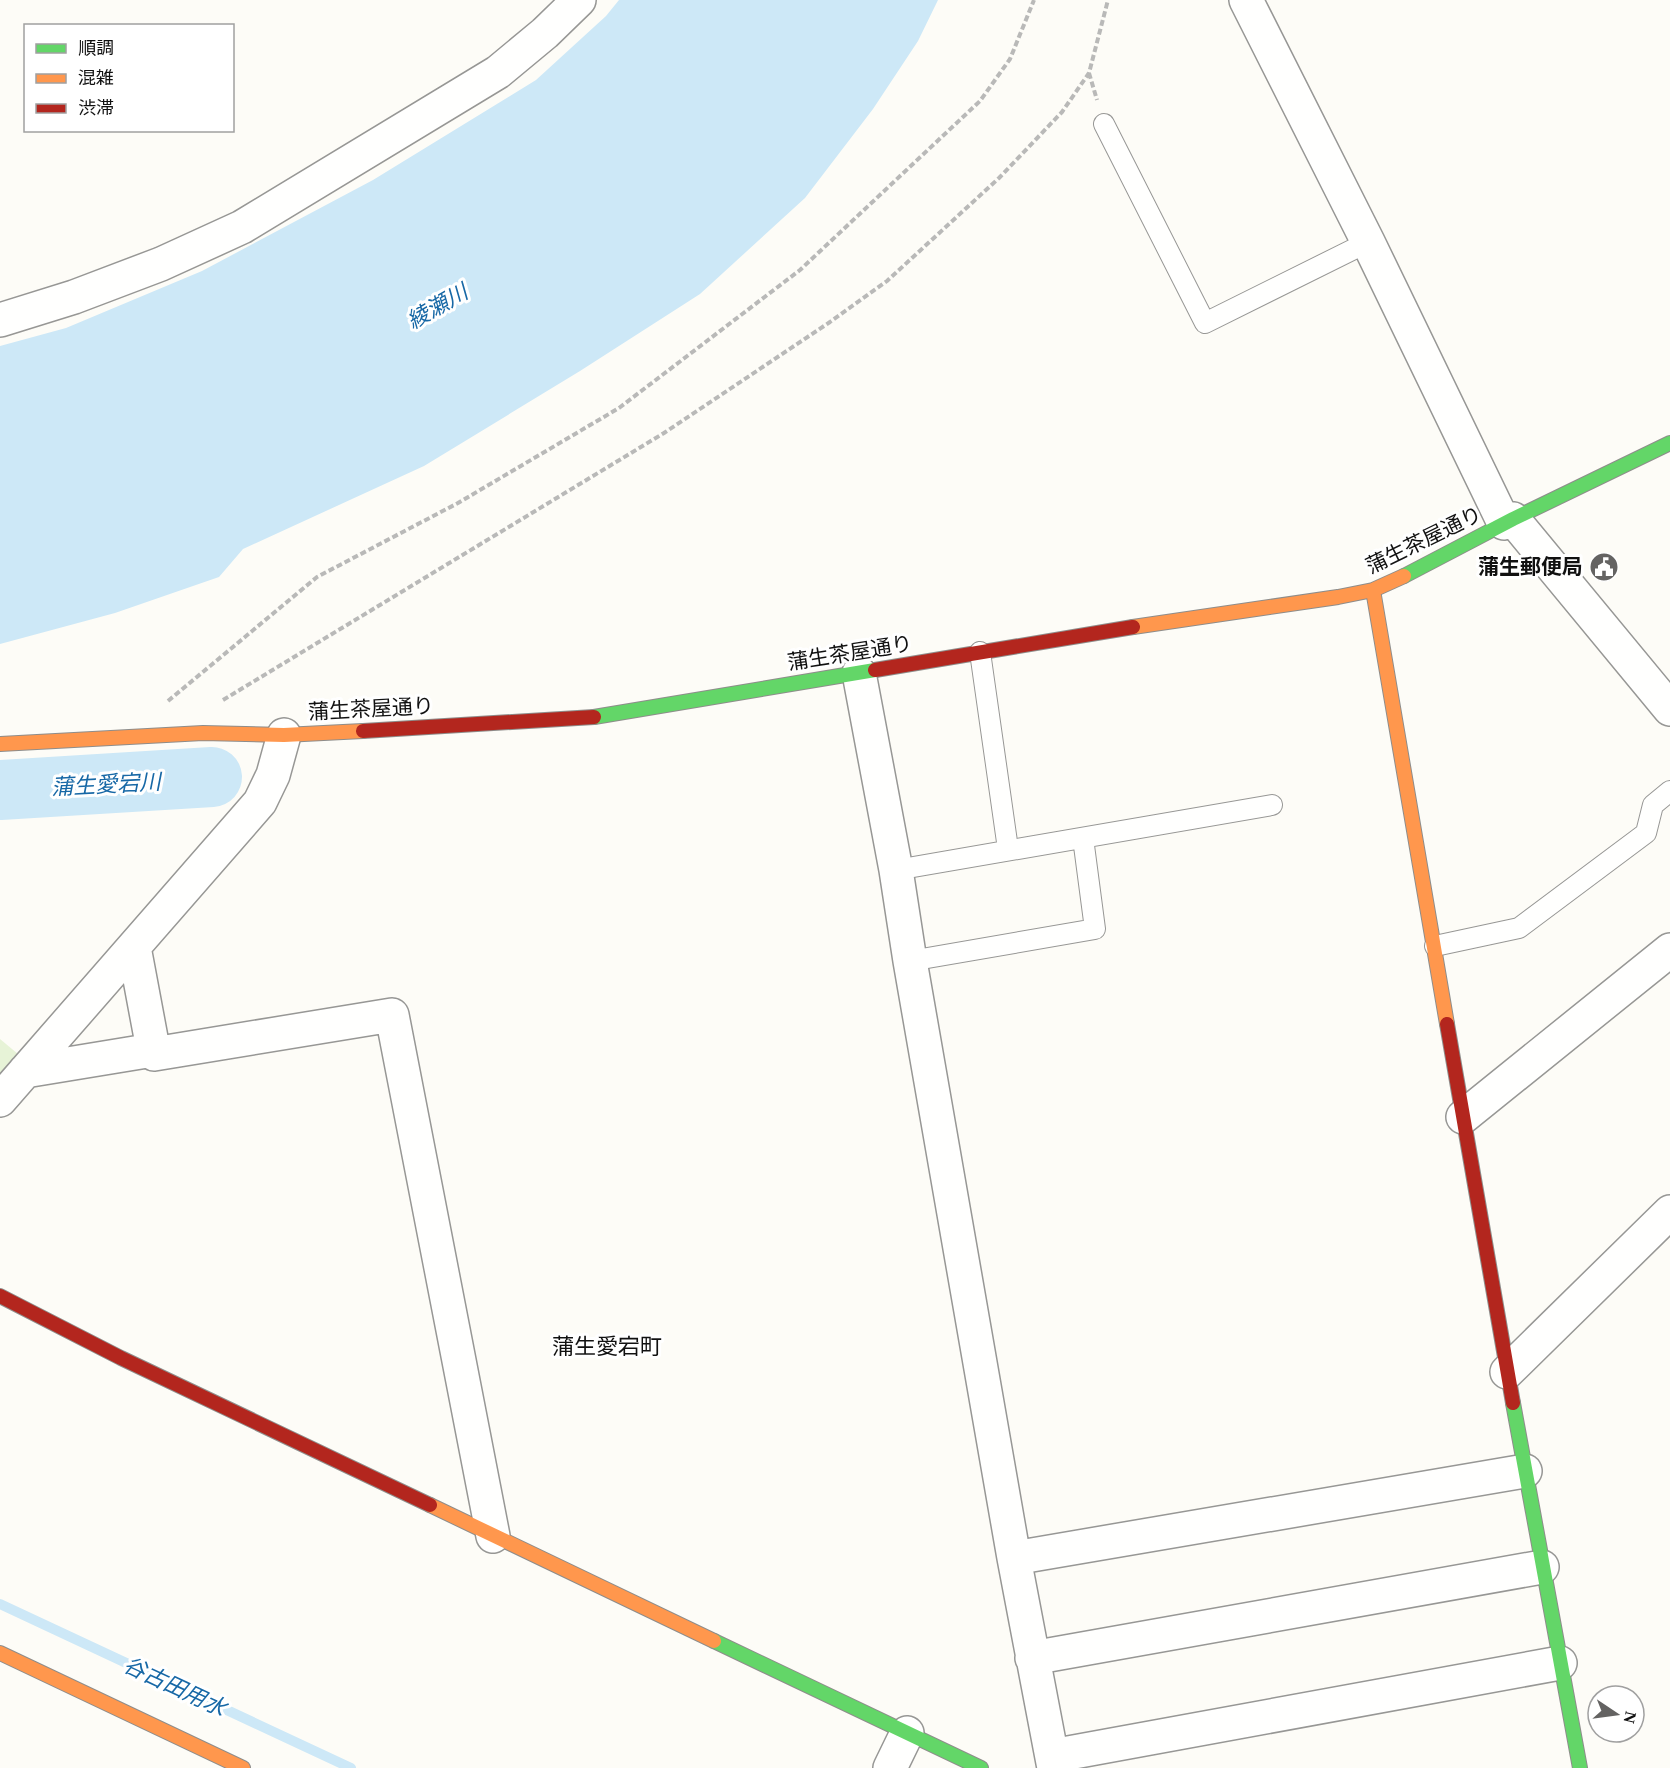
<svg xmlns="http://www.w3.org/2000/svg" width="1670" height="1768" font-family="'Times New Roman','Noto Sans JP',serif">
  <style>
    .green { fill: #e7f3d7 }
    .water { fill: #cde8f7 }
    .lines { fill: none; stroke-linecap: round; stroke-linejoin: round }
    .stream { stroke: #cde8f7; stroke-width: 10 }
    .river { stroke: #cde8f7; stroke-width: 60 }
    .lane-casing { stroke: #979795; stroke-width: 22 }
    .street-casing { stroke: #979795; stroke-width: 36 }
    .fast-casing { stroke: #8e8d8b; stroke-width: 16 }
    .slow-casing { stroke: #8e8d8b; stroke-width: 16 }
    .jam-casing { stroke: #8e8d8b; stroke-width: 16 }
    .path { stroke: #b9b9b8; stroke-width: 4; stroke-dasharray: 6 3; stroke-linecap: butt }
    .lane { stroke: #fffffe; stroke-width: 20 }
    .street { stroke: #fffffe; stroke-width: 33 }
    .fast { stroke: #63d668; stroke-width: 14 }
    .slow { stroke: #ff974d; stroke-width: 14 }
    .jam { stroke: #b3261e; stroke-width: 14 }
    .labels { text-anchor: middle; stroke-width: 6; stroke-linejoin: round; paint-order: stroke }
    .street-label { font-size: 21px; fill: #111; stroke: #fff }
    .poi-label { font-size: 21px; font-weight: bold; fill: #111; stroke: #fff; text-anchor: end }
    .water-label { font-size: 22px; font-style: italic; fill: #1768a6; stroke: #fff }
    .neighbourhood-label { font-size: 22px; fill: #111; stroke: #fff }
  </style>
  <rect width="100%" height="100%" fill="#fdfcf7"/>
  <!-- green -->
  <path class="green" d="M0 1039 18 1054 0 1075Z"/>
  <!-- water -->
  <path class="water" d="M619 0H938L918 41 873 109 805 198 700 294 580 371 424 466 243 549 219 577 115 613 0 644V346L66 328 202 271 373 180 536 80 606 16Z"/>
  <g class="lines">
    <!-- stream -->
    <path class="stream" d="M0 1604 351 1768"/>
    <!-- river -->
    <path class="river" d="M0 790 212 777"/>
    <!-- lane casing -->
    <g class="lane-casing">
      <path id="lane" d="M1104 124 1205 323 1368 242
        M980 652 1008 849
        M896 870 1272 805
        M1435 946 1519 928 1646 833 1653 805 1670 791
        M910 961 1095 929 1083 838"/>
    </g>
    <!-- street casing -->
    <g class="street-casing">
      <path id="street" d="M1246 0 1368 242 1504 523
        M0 320 74 297 161 264 242 227 498 72 545 33 579 0
        M1513 519 1670 709
        M859 673 896 870 910 961 1014 1558 1054 1768
        M134 947 154 1054 392 1015 493 1536
        M25 1071 153 1050
        M0 1100 260 802 273 775 284 735
        M1463 1117 1670 950
        M1507 1372 1670 1212
        M1014 1558 1525 1471
        M1032 1658 1542 1567
        M1052 1756 1560 1663
        M890 1768 907 1733"/>
    </g>
    <!-- fast casing -->
    <g class="fast-casing">
      <path id="fast" d="M1404 576 1513 519 1670 443
        M594 717 875 670
        M1513 1403 1580 1768
        M714 1641 981 1768"/>
    </g>
    <!-- slow casing -->
    <g class="slow-casing">
      <path id="slow" d="M1373 590 1447 1024
        M1133 627 1338 597 1373 590 1404 576
        M0 744 203 733 284 735 363 731
        M430 1505 714 1641
        M0 1653 243 1768"/>
    </g>
    <!-- jam casing -->
    <g class="jam-casing">
      <path id="jam" d="M875 670 1133 627
        M363 731 594 717
        M1447 1024 1513 1403
        M0 1296 121 1358 430 1505"/>
    </g>
    <!-- path -->
    <path class="path" d="M1089 73 1097 100
      M223 700 664 433 830 322 887 281 999 178 1062 112 1089 73 1108 0
      M168 701 317 577 458 503 619 408 800 270 980 101 1010 59 1034 0"/>
    <!-- lane -->
    <use href="#lane" class="lane"/>
    <!-- street -->
    <use href="#street" class="street"/>
    <!-- fast -->
    <use href="#fast" class="fast"/>
    <!-- slow -->
    <use href="#slow" class="slow"/>
    <!-- jam -->
    <use href="#jam" class="jam"/>
  </g>
  <!-- icons -->
  <defs>
    <g id="civic-disc" transform="scale(1.5)"><circle r="9.5" fill="#646362" stroke="#fff"/><path d="M-.6-6.5H3V-4.5H.6V-3L4-1V1h2V6H-6V1h2V-1L-.6-3ZM-1.2 2.5V6h2.4V2.5Z" fill="#fff"/></g>
  </defs>
  <g fill-rule="evenodd">
    <use href="#civic-disc" x="1604" y="567"/>
  </g>
  <g class="labels">
    <!-- street labels -->
    <g class="street-label">
      <text transform="translate(1424 540) rotate(-26)" y="7">蒲生茶屋通り</text>
      <text transform="translate(850 653) rotate(-9)" y="7">蒲生茶屋通り</text>
      <text transform="translate(371 709) rotate(-3)" y="7">蒲生茶屋通り</text>
    </g>
    <!-- poi labels -->
    <g class="poi-label">
      <text x="1583" y="574">蒲生郵便局</text>
    </g>
    <!-- water labels -->
    <g class="water-label">
      <text transform="translate(437 306) rotate(-30)" y="8">綾瀬川</text>
      <text transform="translate(106 784) rotate(-3)" y="8">蒲生愛宕川</text>
      <text transform="translate(175 1686) rotate(25)" y="8">谷古田用水</text>
    </g>
    <!-- neighbourhood labels -->
    <g class="neighbourhood-label">
      <text x="607" y="1354">蒲生愛宕町</text>
    </g>
  </g>
  <!-- legend -->
  <rect x="24" y="24" width="210" height="108" fill="#ffffff" stroke="#a0a0a0" stroke-width="1.5"/>
  <rect x="36" y="44" width="30" height="9" fill="#63d668" stroke="#a0a0a0" stroke-width="1.5"/>
  <text x="78" y="54" font-size="18" fill="#111111">順調</text>
  <rect x="36" y="74" width="30" height="9" fill="#ff974d" stroke="#a0a0a0" stroke-width="1.5"/>
  <text x="78" y="84" font-size="18" fill="#111111">混雑</text>
  <rect x="36" y="104" width="30" height="9" fill="#b3261e" stroke="#a0a0a0" stroke-width="1.5"/>
  <text x="78" y="114" font-size="18" fill="#111111">渋滞</text>
  <!-- north arrow -->
  <g transform="translate(1616 1714) rotate(103)"><circle r="28" fill="#ffffff" stroke="#a0a0a0" stroke-width="1.5"/>
  <path d="M0-4.5L10 22L0 15L-10 22Z" fill="#646362"/>
  <text y="-9" font-size="16" font-weight="bold" text-anchor="middle" fill="#111111">N</text>
  </g>
</svg>
